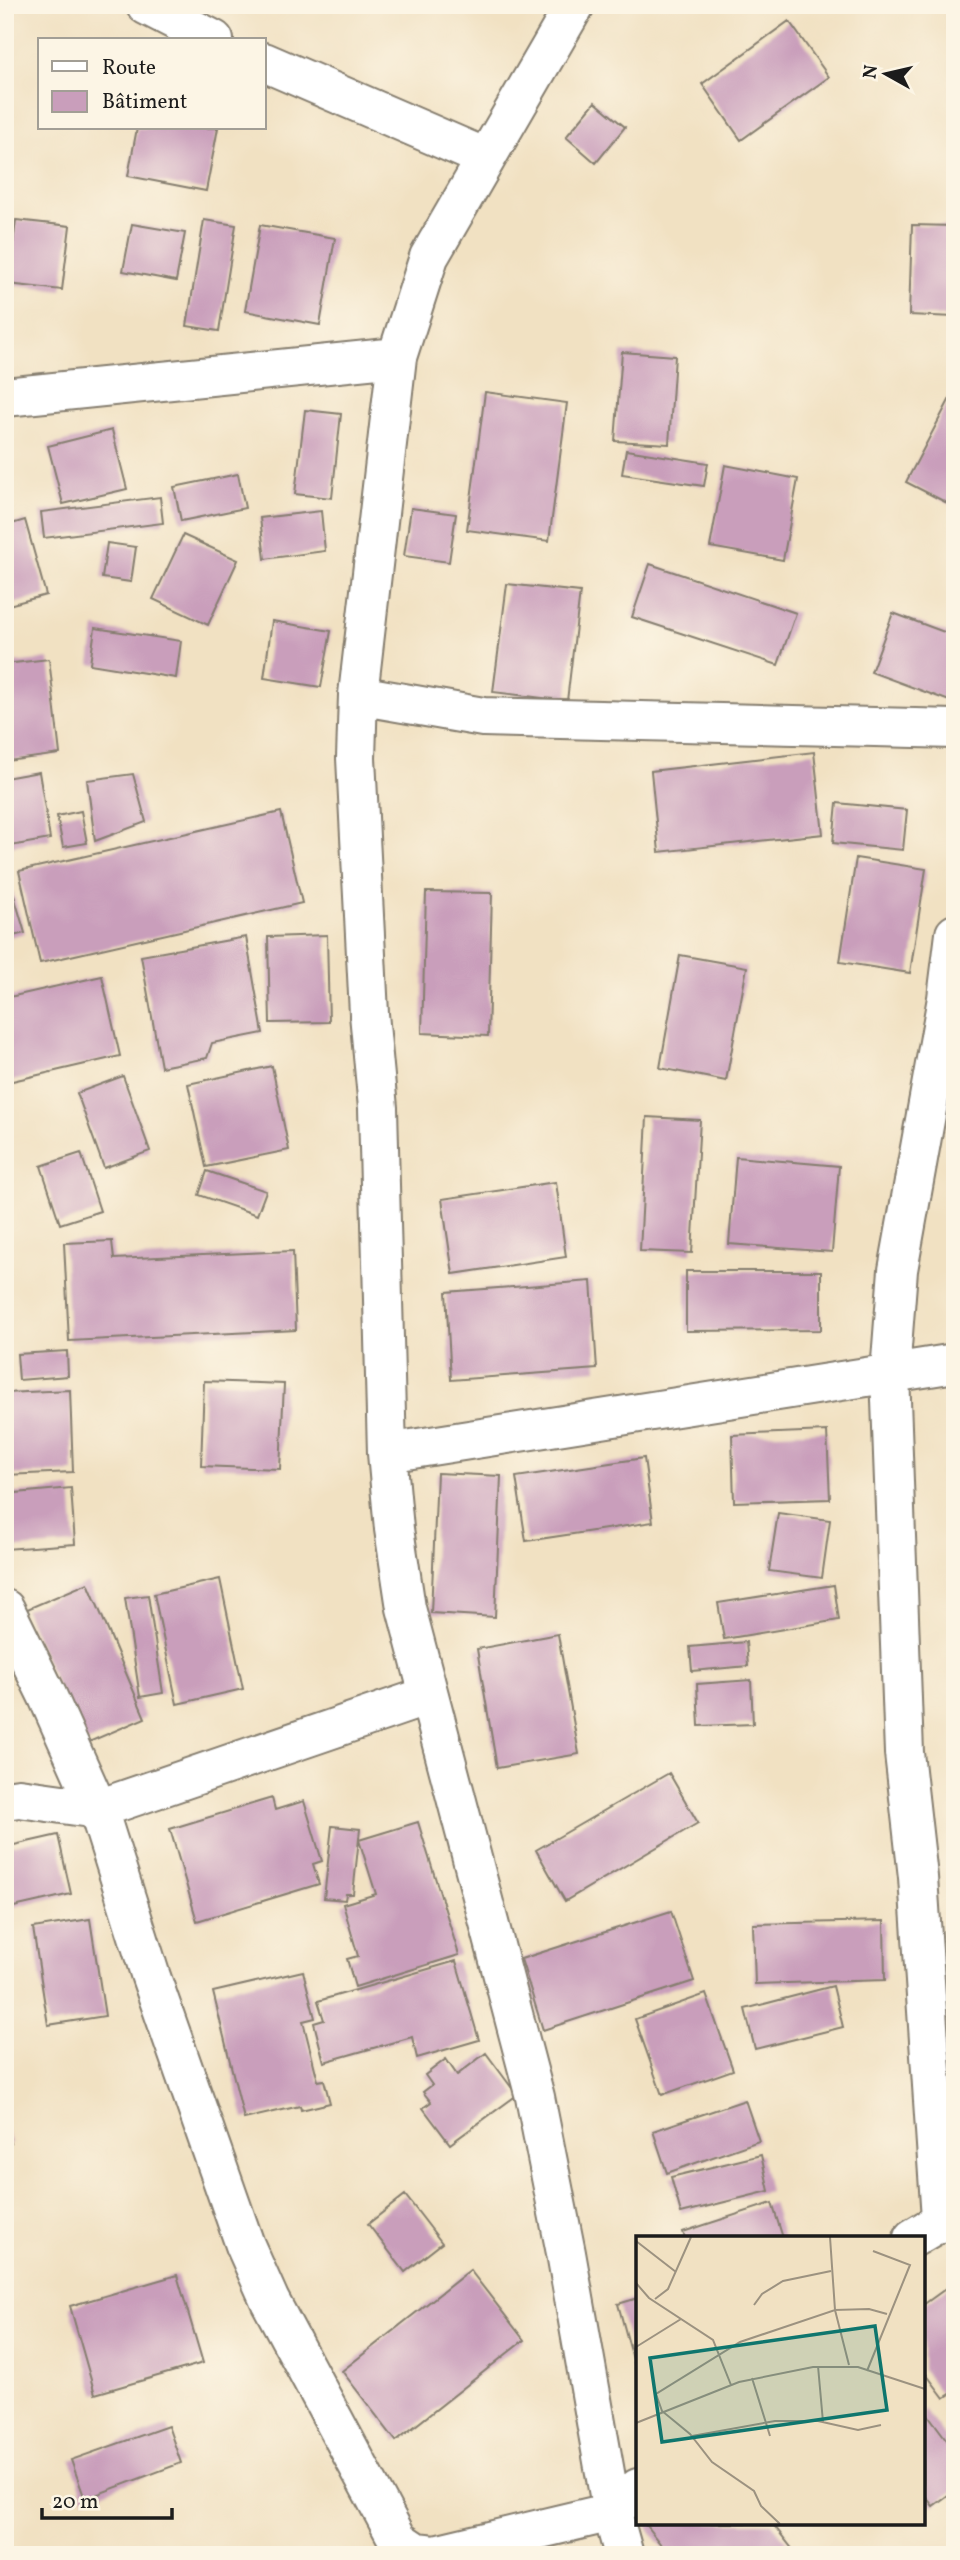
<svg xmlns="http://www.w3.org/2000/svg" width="960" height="2560" font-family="Vollkorn,serif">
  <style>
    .building { fill: #c99ebb }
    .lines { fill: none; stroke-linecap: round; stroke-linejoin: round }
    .minor-casing { stroke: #867e6f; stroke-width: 42 }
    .minor { stroke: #fff; stroke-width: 38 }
    .inset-road { fill: none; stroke: #9c9280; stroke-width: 2 }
    .view { fill: #0f766e; fill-opacity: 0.15; stroke: #0f766e; stroke-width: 3.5 }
    .inset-edge { fill: none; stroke: #1c1c1c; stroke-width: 3.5 }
  </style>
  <rect width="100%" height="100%" fill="#fcf5e5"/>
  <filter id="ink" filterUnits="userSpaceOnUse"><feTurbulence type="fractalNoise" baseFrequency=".0143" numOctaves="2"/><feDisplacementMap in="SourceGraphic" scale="14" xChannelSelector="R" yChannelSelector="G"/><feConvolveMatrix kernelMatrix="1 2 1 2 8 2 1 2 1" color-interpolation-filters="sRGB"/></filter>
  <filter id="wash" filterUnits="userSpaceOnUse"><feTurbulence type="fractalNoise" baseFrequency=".00686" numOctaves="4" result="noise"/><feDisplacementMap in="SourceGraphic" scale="28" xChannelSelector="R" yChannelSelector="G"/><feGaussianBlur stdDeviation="1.57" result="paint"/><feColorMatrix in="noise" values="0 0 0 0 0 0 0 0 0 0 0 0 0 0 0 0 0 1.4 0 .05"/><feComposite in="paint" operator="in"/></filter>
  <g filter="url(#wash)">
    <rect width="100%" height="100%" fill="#f1e1c2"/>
    <g id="blocks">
      <!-- building -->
      <path class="building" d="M469 5H490L489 11Z
        M789 21 829 77 741 140 702 84Z
        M595 102 625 127 596 163 566 137Z
        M137 128H218L206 191 128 176Z
        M16 220 70 226 62 290 8 284Z
        M204 220 236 225 219 331 187 326Z
        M132 224 185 233 176 281 123 271Z
        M260 225 335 238 320 325 245 311Z
        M912 225 955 226V317L909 315Z
        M622 352 675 356 669 444 615 441Z
        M955 389V507L906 482Z
        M485 392 567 403 549 541 467 530Z
        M305 410 341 414 332 498 295 494Z
        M112 430 127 489 63 504 48 446Z
        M626 450 708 463 704 486 622 474Z
        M725 465 798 479 783 560 710 547Z
        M238 474 245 508 181 521 174 487Z
        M160 497 163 523 44 538 41 512Z
        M411 508 456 514 449 562 404 556Z
        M321 511 325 551 265 559 260 518Z
        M25 520 46 595 5 606V526Z
        M183 535 238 560 208 625 153 599Z
        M107 543 136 547 131 582 102 578Z
        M650 564 796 613 778 665 632 617Z
        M507 584 580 592 567 701 493 692Z
        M893 613 955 636V703L871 672Z
        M272 621 331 631 321 687 264 678Z
        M95 628 181 641 176 678 90 664Z
        M49 659 60 754 8 761 5 741V664Z
        M814 752 823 834 659 852 651 771Z
        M39 772 50 839 5 847V778Z
        M133 774 146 822 95 841 87 780Z
        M837 803 907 810 903 850 833 843Z
        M81 811 87 843 63 847 57 816Z
        M281 812 302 903 40 963 19 871Z
        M856 858 926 869 910 973 840 962Z
        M10 882 25 933 5 938V884Z
        M426 892 492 893 488 1036 422 1033Z
        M327 935 329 1022 270 1023 268 937Z
        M246 937 263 1033 212 1043 207 1058 161 1067 141 956Z
        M680 955 747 967 726 1081 660 1068Z
        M102 976 120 1056 8 1082 5 1071V998Z
        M272 1066 289 1150 206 1167 188 1084Z
        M123 1076 150 1151 104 1168 77 1093Z
        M647 1117 700 1120 692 1253 640 1251Z
        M81 1153 100 1211 60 1224 41 1166Z
        M736 1157 839 1166 832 1252 729 1244Z
        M207 1171 266 1191 257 1215 199 1195Z
        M556 1182 566 1257 453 1274 442 1199Z
        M112 1241 114 1259 293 1251 296 1330 69 1341 64 1243Z
        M686 1271H821V1330L686 1331Z
        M591 1281 597 1369 451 1380 446 1292Z
        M67 1351 68 1376 19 1380 17 1354Z
        M204 1381 284 1384 280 1469 201 1466Z
        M70 1390 73 1472 5 1475V1393Z
        M827 1431 830 1499 734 1502 732 1435Z
        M644 1458 653 1522 526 1541 516 1477Z
        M437 1473 501 1476 495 1617 431 1613Z
        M71 1488 75 1544 5 1549V1494Z
        M778 1513 830 1520 822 1578 769 1571Z
        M220 1579 243 1689 177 1704 154 1594Z
        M88 1583 145 1718 82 1745 25 1610Z
        M834 1585 839 1620 724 1639 718 1603Z
        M148 1595 163 1693 140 1697 125 1598Z
        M558 1634 579 1754 497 1768 477 1649Z
        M746 1642 748 1666 692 1671 690 1647Z
        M751 1680 753 1724 699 1726 697 1684Z
        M669 1773 698 1823 565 1901 536 1850Z
        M272 1798 275 1810 304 1801 322 1861 313 1864 319 1884 197 1921 170 1829Z
        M418 1822 459 1955 355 1987 347 1959 358 1956 343 1904 376 1894 359 1840Z
        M332 1826 360 1829 353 1894H346L345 1900 324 1898Z
        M58 1835 71 1894 5 1909V1847Z
        M671 1911 694 1981 543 2030 521 1959Z
        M90 1919 105 2016 48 2025 33 1928Z
        M884 1921 885 1980 755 1984 753 1924Z
        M456 1961 479 2040 417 2058 412 2037 324 2062 314 2023 324 2020 318 2001Z
        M303 1971 315 2018 303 2021 318 2081 324 2080 330 2103 301 2110 300 2106 244 2119 213 1992Z
        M951 1975H955V1997H953Z
        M833 1986 843 2027 755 2049 745 2009Z
        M706 1994 733 2070 662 2095 635 2019Z
        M486 2053 517 2095 450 2144 423 2108 431 2102 423 2092 432 2085 425 2075 446 2059 457 2075Z
        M745 2100 759 2141 667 2173 653 2131Z
        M5 2126 11 2143 5 2145Z
        M761 2155 769 2191 681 2213 671 2177Z
        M405 2195 442 2243 405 2272 368 2224Z
        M772 2203 783 2238H685L683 2232Z
        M470 2270 524 2340 396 2441 342 2371Z
        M177 2275 203 2363 95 2394 70 2306Z
        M955 2282V2391L944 2398 923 2370V2305Z
        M638 2298V2374H637L618 2304Z
        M923 2408 955 2451V2490L933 2506 923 2493Z
        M168 2426 181 2463 85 2499 71 2460Z
        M644 2523H772L797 2555H669Z"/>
    </g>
  </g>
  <g filter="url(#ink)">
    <use href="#blocks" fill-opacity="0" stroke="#867e6f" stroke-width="2"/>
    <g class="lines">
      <!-- minor casing -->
      <g class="minor-casing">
        <path id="minor" d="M146 5 214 40
          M575 5 429 257 397 357 358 695 356 758 369 1014 378 1108 387 1453 394 1529 406 1608 535 2097 566 2253 612 2512 624 2555
          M264 62 486 158
          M5 397 397 357
          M358 695 483 717 955 729
          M387 1453 955 1363
          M5 1609 47 1695 98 1809 150 1974 245 2245 270 2301 398 2540 416 2552 435 2554 612 2512 638 2488
          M5 1800 19 1798 98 1809 428 1696
          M941 2219 918 1877 904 1753 890 1373 898 1270 947 998 955 934
          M913 2238 955 2213"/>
      </g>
      <!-- minor -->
      <use href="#minor" class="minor"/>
    </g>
  </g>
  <!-- overview -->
  <g transform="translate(636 2236)">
    <rect width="289" height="289" fill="#f1e1c2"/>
    <path class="inset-road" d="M194 1 199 74 233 73 251 78M0 5 40 36M0 47 13 62 77 104 95 149M19 63 32 53 55 1M118 69 126 58 147 45 195 35M0 111 45 83M182 130 187 186M231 135 274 29 237 15M116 142 134 200M0 187 103 146 177 131H222L289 153M56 200 139 185H182L222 194 245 189M144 288 125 270 118 255 76 226 54 198 26 175 20 158 104 106 199 74 213 129"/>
    <path class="view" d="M239 90 251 174 26 206 14 122Z"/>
    <rect width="289" height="289" class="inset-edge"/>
  </g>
  <!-- margin -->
  <rect width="960" height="2560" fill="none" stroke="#fcf5e5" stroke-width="28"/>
  <!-- legend -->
  <rect x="38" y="38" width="228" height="91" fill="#fcf5e5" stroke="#a29e95" stroke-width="2"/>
  <rect x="52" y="61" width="35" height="10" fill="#ffffff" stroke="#a29e95" stroke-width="2"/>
  <text x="102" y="74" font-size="21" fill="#1c1c1c">Route</text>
  <rect x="52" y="91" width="35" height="21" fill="#c99ebb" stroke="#a29e95" stroke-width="2"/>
  <text x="102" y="108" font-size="21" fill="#1c1c1c">Bâtiment</text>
  <!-- north arrow -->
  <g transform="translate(886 74) rotate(278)" stroke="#fcf5e5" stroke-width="5" paint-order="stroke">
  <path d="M0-5L12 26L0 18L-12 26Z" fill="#1c1c1c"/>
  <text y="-10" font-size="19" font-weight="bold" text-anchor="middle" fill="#1c1c1c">N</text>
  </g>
  <!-- scale -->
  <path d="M42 2508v10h130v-10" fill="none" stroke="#1c1c1c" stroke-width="3.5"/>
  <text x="52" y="2508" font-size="21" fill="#1c1c1c" stroke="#fcf5e5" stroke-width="5" paint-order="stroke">20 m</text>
</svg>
